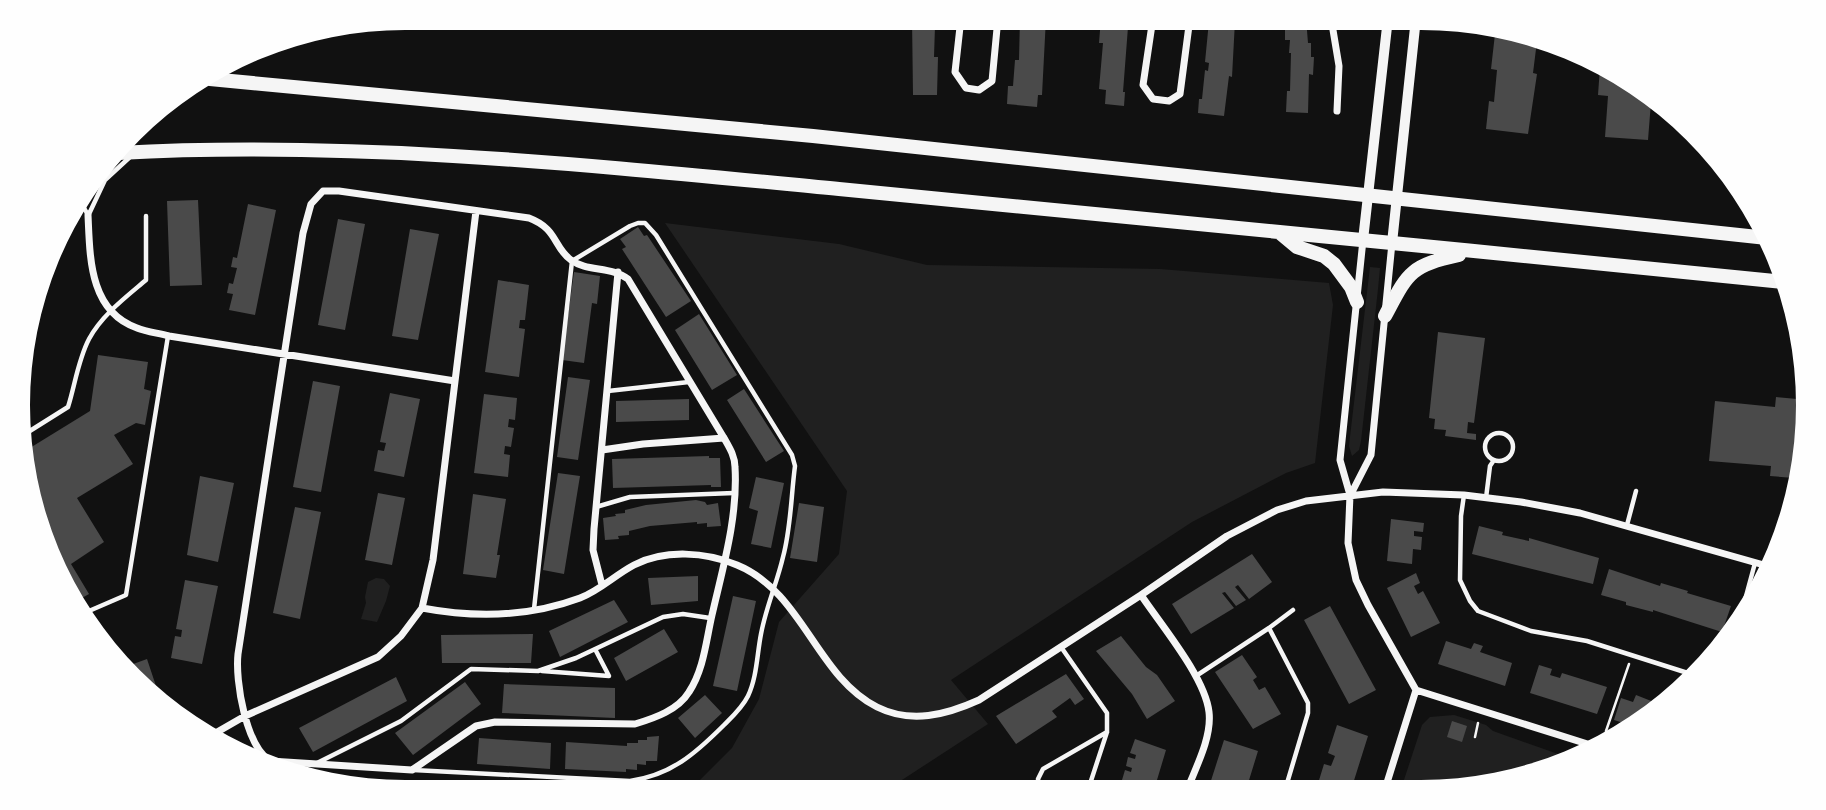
<svg xmlns="http://www.w3.org/2000/svg" width="1826" height="810" font-family="Quicksand,sans-serif">
  <style>
    .green { fill: #202020 }
    .building { fill: #4a4a4a }
    .lines { fill: none; stroke-linecap: round; stroke-linejoin: round }
    .path { stroke: #f5f5f5; stroke-width: 2.5 }
    .service { stroke: #f5f5f5; stroke-width: 4.5 }
    .minor { stroke: #f5f5f5; stroke-width: 7 }
    .tertiary { stroke: #f5f5f5; stroke-width: 10 }
    .primary { stroke: #f5f5f5; stroke-width: 14 }
  </style>
  <rect width="100%" height="100%" fill="#111"/>
  <!-- green -->
  <path class="green" d="M665 223 839 244 927 265 1160 269 1329 283 1333 305 1315 463 1286 473 1192 522 951 680 988 724 885 791 676 792 697 783 732 748 759 699 779 622 839 554 847 491Z
    M1370 267 1380 268 1378 289 1361 441 1359 450 1352 456 1349 446 1350 437Z
    M376 578 384 579 390 586 386 601 377 622 361 619 366 603 365 597 368 582Z
    M1454 715 1486 725 1493 731 1575 760 1472 789H1401L1422 725 1430 717Z
    M377 787 499 792H405Z"/>
  <!-- building -->
  <path class="building" d="M912 18H940V26H935L934 57H938L937 95H913Z
    M1020 18H1046L1042 95H1038L1037 107 1007 104 1008 86H1013L1015 60H1019Z
    M1101 18H1132L1131 27H1128L1123 92H1125L1124 106 1105 104 1106 90 1099 89 1103 43H1099Z
    M1205 18H1231V21H1235L1232 77 1229 76 1224 116 1198 113 1199 99H1202L1205 70 1208 71 1209 63 1205 62 1209 21H1205Z
    M1280 18H1306L1308 43H1311V57H1314L1313 75 1309 74 1308 113 1286 112 1287 91H1290L1291 53H1289L1290 40H1285V28H1279Z
    M1495 34 1537 41 1533 73 1537 74 1528 134 1486 129 1489 101 1494 102 1497 70 1491 69Z
    M1600 67 1651 102 1648 140 1605 137 1608 96 1598 95Z
    M198 200 202 285 170 286 167 201Z
    M248 204 276 210 255 315 229 310 233 294 227 293 229 283 233 284 237 268 231 267 233 257 237 258Z
    M338 219 365 224 345 330 318 325Z
    M638 227 644 236 647 235 691 301 666 317 622 249 626 247 620 239Z
    M410 229 439 234 418 340 392 336Z
    M574 272 600 276 597 304 592 303 584 363 562 360Z
    M498 280 529 285 525 320H520L519 328 525 329 519 377 485 372Z
    M699 314 737 375 712 390 675 330Z
    M1438 332 1485 338 1474 423 1468 422 1467 433 1476 434V440L1445 436 1446 430 1434 429 1435 419 1429 418Z
    M98 355 148 362 144 389 151 391 145 425 136 423 114 435 133 464 77 498 104 542 71 564 89 594 73 603 69 598 25 480V451L90 411Z
    M568 377 590 380 578 460 557 457Z
    M313 381 340 386 321 492 293 487Z
    M744 389 784 451 766 462 727 400Z
    M390 393 420 399 404 477 374 471 378 450 384 451 386 443 380 442Z
    M484 394 517 398 515 420 509 419 508 427 514 428 511 447 505 446 504 454 510 455 508 477 474 473Z
    M1776 397 1808 400V405L1794 478 1770 476 1771 466 1709 461 1715 401 1775 407Z
    M689 399V420L616 422V401Z
    M709 456V458H720L721 487H711V485L613 488 612 459Z
    M558 473 580 476 564 574 543 570Z
    M200 476 234 483 218 562 187 555Z
    M756 477 784 483 771 548 751 544 758 511 749 508Z
    M378 493 405 498 392 565 365 560Z
    M473 494 506 499 497 555H500L496 578 463 574Z
    M696 500 705 502 707 505 718 503 721 526 707 527V523L697 524V522L650 526 629 531V535L618 536 619 539 605 540 603 518 616 516 615 514 625 513V510L646 505Z
    M799 503 824 507 817 562 790 558Z
    M295 507 321 512 300 619 273 613Z
    M1391 519 1424 523 1423 532 1414 531V536L1422 537 1421 550 1413 549 1412 564 1387 561Z
    M1479 526 1503 532 1502 535 1529 541V538L1599 558 1593 584 1472 554Z
    M1252 554 1272 582 1249 599 1238 585 1235 587 1246 600 1236 606 1225 592 1222 593 1234 608 1191 634 1172 604Z
    M1609 569 1660 586 1661 583 1688 591 1687 593 1731 606 1722 632 1653 610V612L1626 605V602L1601 595Z
    M1416 573 1420 583 1414 586 1418 594 1423 591 1440 623 1411 637 1387 588Z
    M698 576V601L651 605 648 578Z
    M185 580 218 586 202 664 171 658 175 636 181 637 182 630 176 629Z
    M733 596 756 601 737 691 713 686Z
    M614 600 628 622 560 657 549 631Z
    M1330 606 1376 690 1349 704 1304 620Z
    M664 629 678 652 626 681 614 658Z
    M533 634 531 663H442L441 635Z
    M1121 636 1146 667 1157 675 1175 701 1147 719 1132 694 1096 651Z
    M1446 641 1471 649 1474 643 1483 646 1480 652 1512 663 1505 686 1438 664Z
    M1242 655 1257 677 1253 680 1259 690 1265 687 1281 714 1253 729 1215 672Z
    M147 659 158 692 148 695 125 667Z
    M1539 665 1552 669 1550 675 1560 678 1562 673 1607 687 1597 714 1530 693Z
    M1066 674 1084 699 1075 705 1070 698 1052 711 1057 717 1016 744 996 716Z
    M396 677 407 701 313 752 299 728Z
    M465 682 481 704 413 755 395 733Z
    M504 684 615 688V718L502 713Z
    M705 695 722 713 695 738 678 718Z
    M1636 695 1664 706 1657 712 1633 726 1614 720 1621 698 1633 702Z
    M1452 721 1467 726 1462 742 1447 737Z
    M1337 725 1368 736 1351 790H1316L1324 764 1331 766 1335 756 1328 753Z
    M659 736 657 761H646V765L637 764V770L626 769V772L565 769 566 742 627 746V743H638V740H647V737Z
    M479 738 551 743 550 769 477 764Z
    M1135 739 1166 750 1154 790H1119L1125 770 1131 772 1132 768 1126 766 1128 757 1135 759 1136 755 1130 753Z
    M1224 740 1258 751 1246 790H1208Z"/>
  <g class="lines">
    <!-- path -->
    <path class="path" d="M1606 731 1629 664
      M1475 737 1478 723"/>
    <!-- service -->
    <path class="service" d="M79 199 88 215
      M89 214 105 180 130 157
      M608 391 689 382
      M1485 447a14 14 0 1 1 28 0a14 14 0 1 1-28 0Z
      M25 434 68 407C75 385 78 360 89 339 102 315 126 297 146 280V216
      M1464 495 1461 516 1460 580 1470 601 1478 611 1531 631 1587 641 1694 675
      M1486 498 1490 466 1494 460
      M596 507 630 497 734 493
      M1627 525 1636 491
      M82 614 126 595 168 336
      M1739 622 1755 563
      M1269 628 1293 610
      M1061 647 1107 713V732L1088 790
      M542 671 609 676 595 649
      M1196 676 1269 628 1308 703V713L1285 790
      M317 763 401 721 471 669 538 671 576 658 663 617 683 614 710 618
      M413 770 630 781C671 775 695 754 724 725 733 716 742 708 748 696 757 677 757 654 761 634 766 607 777 583 783 557 791 528 791 496 795 466L792 455 656 235 645 223H638L630 226 572 261 534 609
      M1040 790 1038 779 1043 769 1107 732"/>
    <!-- minor -->
    <path class="minor" d="M961 18 955 72 966 88 979 90 992 81 998 18
      M1153 18 1143 85 1153 99 1169 101 1180 94 1190 18
      M1331 18 1339 66 1337 111
      M323 191H339L529 218C558 229 553 247 571 260 587 272 611 266 628 279L724 438C729 447 735 456 735 467 738 517 723 567 712 615 706 641 704 669 689 692 678 710 655 718 635 724L495 722 476 726 412 770 270 761C246 746 235 681 238 654L303 233 311 204Z
      M88 215C90 257 89 311 137 328 147 332 158 333 169 336L455 381
      M1363 240 1340 460 1350 495 1348 543 1356 580 1368 605 1416 690
      M602 450 643 444 724 438
      M1351 494 1371 455 1392 243
      M602 585 593 550 594 529 618 272
      M1141 595C1161 625 1205 677 1209 712 1212 737 1196 767 1187 790
      M422 608C475 618 529 617 580 598 599 591 615 575 634 565 665 549 706 552 737 565 803 592 816 676 877 707 911 724 946 715 979 700L1141 595 1227 536 1277 510 1306 501 1383 492 1464 495 1521 502 1580 513 1771 567
      M1416 690 1597 747
      M212 735 245 716 378 657 401 636 422 608 433 560 476 211
      M1385 789 1416 690"/>
    <!-- tertiary -->
    <path class="tertiary" d="M1363 240 1388 18
      M1392 243 1416 18"/>
    <!-- primary -->
    <path class="primary" d="M210 79 813 136 1767 238
      M118 153C359 140 599 166 839 189 1154 218 1469 251 1784 282
      M1279 232 1297 247 1324 256 1334 264 1351 287 1357 302
      M1385 316C1408 273 1409 266 1459 255"/>
  </g>
  <!-- crop -->
  <path d="M0 0H1826V810H0ZM405 30H1421A375 375 0 0 1 1796 405V405A375 375 0 0 1 1421 780H405A375 375 0 0 1 30 405V405A375 375 0 0 1 405 30Z" fill="#fefefe" fill-rule="evenodd"/>
</svg>
